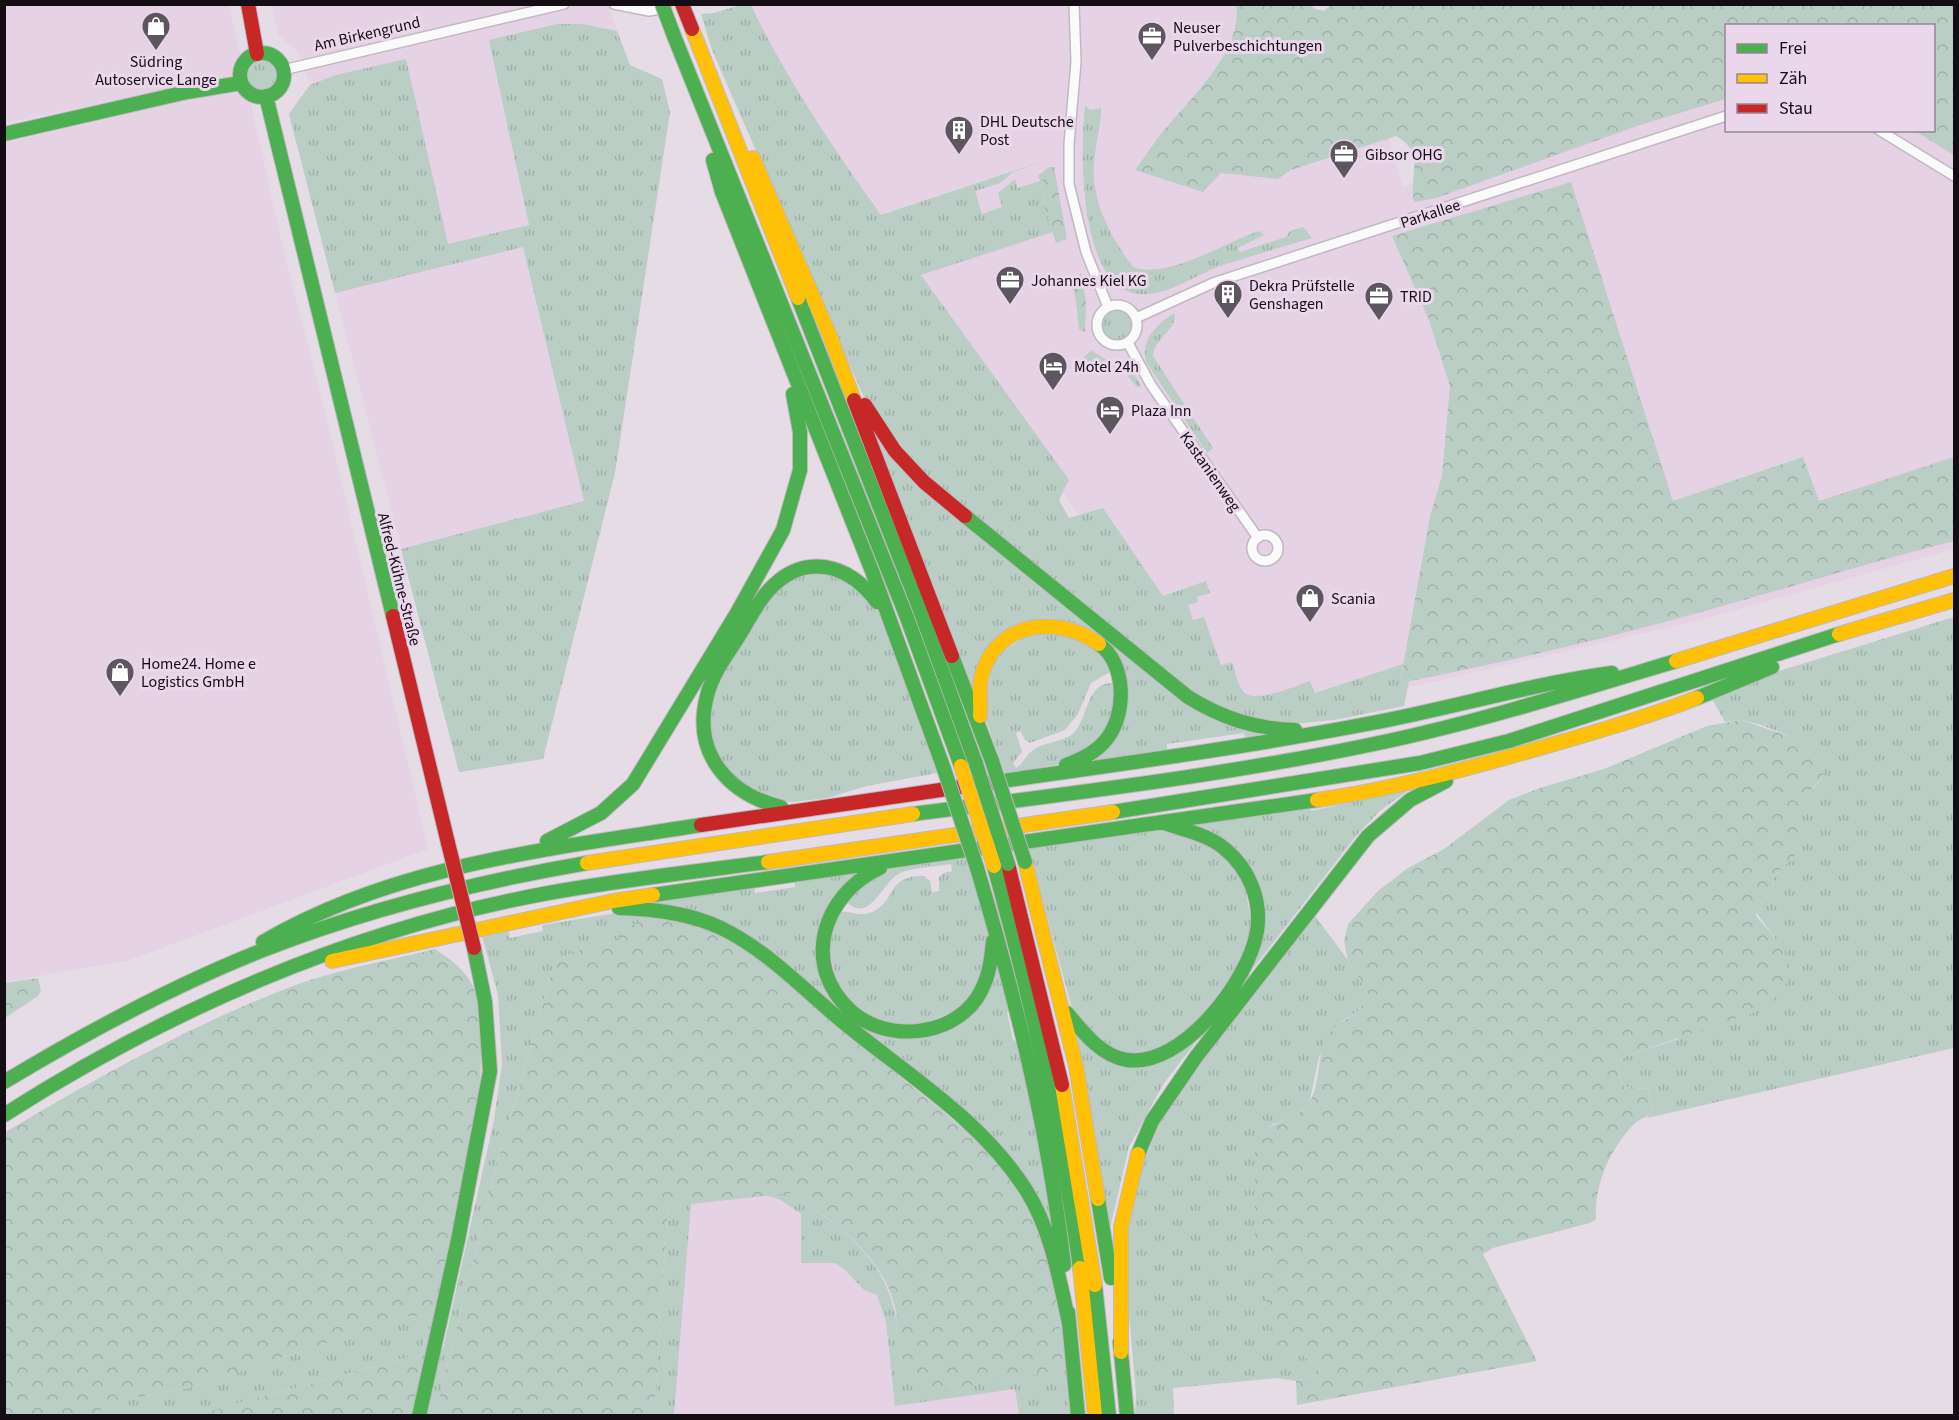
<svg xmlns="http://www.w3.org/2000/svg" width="1959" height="1420" font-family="'Source Sans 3',sans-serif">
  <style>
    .built { fill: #e5d2e5 }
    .grass { fill: url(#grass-tufts) }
    .forest { fill: url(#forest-crowns) }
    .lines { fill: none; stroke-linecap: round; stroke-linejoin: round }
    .street-casing { stroke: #c0b8c0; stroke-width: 12 }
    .fast-casing { stroke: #c0b8c0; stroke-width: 16 }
    .slow-casing { stroke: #c0b8c0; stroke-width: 16 }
    .jam-casing { stroke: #c0b8c0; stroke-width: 16 }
    .street { stroke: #fbfafb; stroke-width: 9 }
    .fast { stroke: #4caf50; stroke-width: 14 }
    .slow { stroke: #ffc107; stroke-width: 14 }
    .jam { stroke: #c62828; stroke-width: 14 }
    .fast-bridge-casing { stroke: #c0b8c0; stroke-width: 16; stroke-linecap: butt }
    .slow-bridge-casing { stroke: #c0b8c0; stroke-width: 16; stroke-linecap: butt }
    .jam-bridge-casing { stroke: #c0b8c0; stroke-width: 16; stroke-linecap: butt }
    .fast-bridge { stroke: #4caf50; stroke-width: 14 }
    .slow-bridge { stroke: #ffc107; stroke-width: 14 }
    .jam-bridge { stroke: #c62828; stroke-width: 14 }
    .labels { text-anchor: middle; stroke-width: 6; stroke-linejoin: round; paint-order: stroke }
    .poi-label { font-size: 16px; fill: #140e14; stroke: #ebd7eb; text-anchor: start }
    .street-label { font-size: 16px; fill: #140e14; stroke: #ebd7eb }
  </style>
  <defs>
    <pattern id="grass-tufts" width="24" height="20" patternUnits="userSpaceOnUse" patternTransform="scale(1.5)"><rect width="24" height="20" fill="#bacec6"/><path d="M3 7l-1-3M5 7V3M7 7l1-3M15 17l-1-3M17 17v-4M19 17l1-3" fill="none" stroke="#9fb0a9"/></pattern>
    <pattern id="forest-crowns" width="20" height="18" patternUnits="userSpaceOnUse" patternTransform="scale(1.5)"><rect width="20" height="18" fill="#bacec6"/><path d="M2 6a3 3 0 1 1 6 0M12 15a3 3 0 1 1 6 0" fill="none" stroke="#9fb0a9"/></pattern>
  </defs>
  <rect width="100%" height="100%" fill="#e6dce6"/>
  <!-- built -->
  <path class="built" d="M748 4 1243 5 1387 133 1403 187 1726 86V130L1932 131 1954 145V549L1701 620 1420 685 1244 711 1203 683 960 353 733 12Z
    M5 5H229L283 249 321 395 428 849 127 961 5 982V143L129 114 125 98 5 123Z
    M272 5H608L630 65 662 79 670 112 615 473 543 759 459 772 289 114 310 85 297 50 278 35Z
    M522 1098 810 1177 1059 1353 1065 1416H433Z"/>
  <!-- grass -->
  <path class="grass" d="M741 5H751C786 79 833 148 881 215L1053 158 1013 172 1000 183 975 191 982 214 1002 207 998 193 1015 179 1018 188 1040 181 1038 174 1042 173 1044 206 1053 232 921 275 1069 480 1059 500 1069 518 1103 508 1163 596 1206 581 1210 593 1197 597 1198 602 1188 605 1193 620 1204 617 1221 665 1232 662C1235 671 1237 682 1242 690 1251 706 1295 686 1310 681L1315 693 1403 664 1400 682 1409 681 1404 706 1334 720 1284 725 1260 723 1201 698 933 483 872 411 862 393 712 50 701 14 714 13Z
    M557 24H582L617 31 630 65 662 79 670 112 615 473 543 759 459 772 401 549 584 501 523 247 335 293 289 114 310 85 336 75 406 59 448 244 529 225 489 40Z
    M245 75a17 17 0 1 1 34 0a17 17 0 1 1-34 0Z
    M1085 106 1090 110 1101 108C1101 125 1097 138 1095 154 1088 195 1109 235 1133 267 1167 280 1226 242 1259 231L1264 235 1238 248 1240 252 1286 237 1290 231 1303 227 1312 238C1282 247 1251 256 1220 266 1195 275 1166 297 1139 294 1078 289 1080 148 1085 106Z
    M1102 325a15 15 0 1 1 30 0a15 15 0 1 1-30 0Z
    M1174 313C1179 329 1155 337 1153 356L1213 448 1207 453 1146 362C1141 338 1156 326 1174 313Z
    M1092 350C1110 366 1132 363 1141 386L1137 387 1123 370C1114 369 1112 365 1104 363 1097 361 1087 367 1079 369L1077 363Z
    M867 424 1174 694 1262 735V738L1246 741 1244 733 1167 744V753L1086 764 1122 719 1105 643 1022 624 970 689Z
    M819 570 844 576 866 592 881 616 937 773 867 786 827 798 793 802 767 799 740 786 720 764 712 744 710 703 719 680 768 599 781 584Z
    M1954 617V1048L1647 1118 1652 1110 1648 1089 1623 1087 1617 1066 1625 1056 1678 1039 1775 938 1755 911 1774 889 1773 879 1804 840C1801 827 1797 809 1805 797 1812 787 1821 784 1825 771L1798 739 1761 725 1741 720 1725 722 1711 697 1769 674Z
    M1040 627 1096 644 1110 672 1091 683 1078 714 1065 730 1030 743 1025 740 1020 731 1016 733 1022 752 1013 763 1016 768C1023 764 1025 756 1032 751 1045 740 1066 744 1077 729 1088 713 1088 683 1112 683L1118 701 1102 739 1061 764 1005 774 984 715 992 658Z
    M1410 789 1380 811 1356 836 1164 1083 1129 1147 1110 1228 1073 1030 1082 1041 1154 1062 1248 969 1255 879 1191 824 1310 804 1311 811Z
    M1162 830 1209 842 1243 877 1252 926 1240 965 1193 1028 1154 1052 1127 1054 1106 1047 1073 1012 1028 847Z
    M965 856 985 919 988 936 986 966 964 1006 916 1028 868 1017 838 987 828 945 838 912C852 910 862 919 876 910 896 898 888 875 924 876L930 881 932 892 939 891V877L944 873 952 871 951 864C935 867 915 867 900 873 883 881 869 926 846 901L879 871Z
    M864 869 821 929 847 1014 938 1032 1000 965 1011 1011 1007 1012 1013 1040 1019 1044 1054 1230 1003 1149 657 902 754 885 755 893 795 887 794 878Z
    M1312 912 1348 960 1369 995 1357 1012 1342 1021 1319 1057 1309 1104 1295 1116 1273 1124 1255 1145V1244L1279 1347 1303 1355 1320 1369 1319 1374 1296 1381 1277 1378 1173 1388 1174 1415H1135L1136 1394 1123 1246 1147 1138Z
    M616 913 651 914 629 927 617 941 575 951 554 963 497 1164 440 1395 447 1415 424 1416 439 1350 443 1349 494 1120 502 1064 498 995 482 936 509 932 510 938 543 931 542 925Z
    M792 1193C864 1243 897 1270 901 1362L1059 1302 1072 1415H1019L1015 1389 895 1406 886 1322 877 1295 864 1290 844 1269 835 1263H801V1214L779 1199 764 1195Z
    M668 1204H691L674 1415 654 1416Z
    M409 1316 430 1318 421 1354 195 1415 98 1416 99 1411 129 1399 196 1386Z"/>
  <!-- forest -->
  <path class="forest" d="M1330 5H1954V155L1915 131 1934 130V26H1726V99L1640 125 1436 198 1414 202C1408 175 1427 153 1396 136L1291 170 1278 179 1221 173 1203 192 1135 170C1147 154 1158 136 1171 122 1196 93 1243 47 1236 5H1310L1315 9 1324 11Z
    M1049 167H1054L1067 239 1056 243 1044 206 1042 173Z
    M1571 182 1673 501 1803 457 1819 501 1954 457V541C1871 562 1788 588 1705 611 1605 639 1502 663 1400 683L1430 516 1442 476 1450 386 1429 320 1392 236Z
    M1081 273 1086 301 1085 332 1079 330C1077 313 1077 299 1071 282Z
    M1741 720 1798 739 1825 771C1821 784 1808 789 1803 801 1798 815 1803 824 1804 838 1804 851 1781 868 1773 878L1774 889 1755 911 1757 917C1790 955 1808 973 1761 1010L1625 1056 1617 1066 1623 1087 1648 1089 1652 1111C1647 1119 1640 1118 1634 1124 1610 1149 1594 1185 1596 1219L1590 1223 1493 1248 1483 1254 1537 1361 1297 1405 1296 1381 1319 1374 1320 1369 1303 1355 1279 1347 1274 1341 1255 1244V1145C1273 1114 1293 1125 1308 1104 1322 1085 1315 1055 1329 1034 1336 1023 1349 1019 1358 1011 1362 1006 1365 1000 1369 995L1348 960 1344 941 1348 924 1378 891 1408 868 1444 849 1509 800 1540 788 1604 769 1707 726Z
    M651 914 707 928 739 946C790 985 838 1026 887 1066 942 1112 1012 1158 1038 1228 1056 1275 1060 1321 1063 1370L926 1393C891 1376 903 1336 894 1303 881 1254 832 1220 792 1193L691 1204H668L654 1415H447L440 1395 497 1164 554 963 575 951 616 941 629 927Z
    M435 949C450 959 463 968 472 984 485 1010 481 1083 478 1113L415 1415H195L421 1354 430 1318 409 1316 196 1386 129 1399 99 1411 98 1415H5L4 1133C94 1079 188 1027 285 989 333 970 386 961 435 949Z
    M38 978 41 990 38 996 5 1018V983Z"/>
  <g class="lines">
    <!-- street casing -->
    <g class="street-casing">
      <path id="street" d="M614 4 649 11 666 8
        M1074 4 1076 62 1069 144V184L1086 252 1108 307
        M283 70 564 4
        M1879 130 1954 176
        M1097 325a20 20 0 1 1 40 0a20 20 0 1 1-40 0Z
        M1136 318 1213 283 1726 116
        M1128 343 1151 385 1258 538
        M1252 548a13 13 0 1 1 26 0a13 13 0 1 1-26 0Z"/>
    </g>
    <!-- fast casing -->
    <g class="fast-casing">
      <path id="fast" d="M674 36 906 615 961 766
        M240 75a22 22 0 1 1 44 0a22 22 0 1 1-44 0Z
        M266 96 393 616
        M4 134 187 92 241 83
        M713 160 722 192 872 571 944 769
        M798 298 920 610 976 764
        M965 516 1188 697C1222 718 1255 729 1295 730
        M952 656 992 761
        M1697 698 1772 667
        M1066 765C1081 759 1095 753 1105 741 1127 716 1127 664 1099 644
        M995 782C1121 764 1247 747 1372 723 1452 708 1531 684 1612 673
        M781 807C728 794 692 753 707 696 712 674 727 655 739 636 749 620 756 604 769 590 804 552 848 563 877 602
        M1113 812 1420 763 1509 741 1839 634
        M913 814C1071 793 1231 775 1388 741 1485 720 1580 690 1676 661
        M547 841 601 813 633 784 737 613 783 530 800 470V432L793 394
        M994 866C1031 999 1061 1131 1080 1268
        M880 868C823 894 800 965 851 1011 885 1042 950 1038 977 998 989 979 991 962 993 941
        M977 868C1016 999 1048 1129 1064 1265
        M653 895 1317 800
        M619 908C654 909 689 913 721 928 767 950 803 989 843 1022 906 1074 981 1119 1026 1190 1051 1229 1059 1278 1069 1323
        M263 942C396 864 552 849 701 825
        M1067 1013C1083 1032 1101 1056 1127 1060 1182 1068 1249 981 1257 931 1262 900 1249 869 1225 849 1209 835 1187 831 1167 824
        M4 1082C87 1032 172 986 263 950 367 909 477 882 587 863
        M4 1115C168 1010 351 930 543 894 618 880 693 872 768 862
        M1138 1154 1152 1121 1196 1057 1368 836 1410 800 1446 781
        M1098 1199 1111 1278
        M1095 1285 1109 1416
        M1068 1312 1078 1416
        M1120 1342 1127 1416
        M419 1416 458 1240 490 1071 485 1002 474 948"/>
    </g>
    <!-- slow casing -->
    <g class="slow-casing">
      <path id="slow" d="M692 29 798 298
        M753 158 830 336 854 400
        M1839 634 1954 600
        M1676 661 1954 576
        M980 716C981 703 978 686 982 674 998 620 1059 615 1099 644
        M1317 800C1393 789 1467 769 1540 748 1593 733 1645 718 1697 698
        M768 862 1113 812
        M1025 862 1076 1066 1098 1199
        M587 863 913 814
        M332 961 613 901 653 895
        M1062 1085 1095 1285
        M1080 1268 1095 1416
        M1121 1352V1227L1138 1154"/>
    </g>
    <!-- jam casing -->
    <g class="jam-casing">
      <path id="jam" d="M248 4 257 54
        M854 400 952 656
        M865 405 895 451 924 482 965 516
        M393 616 448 843
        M701 825 995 782
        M1008 864 1062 1085"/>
    </g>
    <!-- street -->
    <use href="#street" class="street"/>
    <!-- fast -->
    <use href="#fast" class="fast"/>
    <!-- slow -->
    <use href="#slow" class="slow"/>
    <!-- jam -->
    <use href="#jam" class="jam"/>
    <!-- fast-bridge casing -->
    <g class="fast-bridge-casing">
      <path id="fast-bridge" d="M662 4 674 36
        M992 761 1025 862
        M976 764 1008 864
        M944 769 977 868"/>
    </g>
    <!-- slow-bridge casing -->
    <g class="slow-bridge-casing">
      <path id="slow-bridge" d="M961 766 994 866"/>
    </g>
    <!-- jam-bridge casing -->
    <g class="jam-bridge-casing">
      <path id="jam-bridge" d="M682 4 692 29
        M448 843 474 948"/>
    </g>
    <!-- fast-bridge -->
    <use href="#fast-bridge" class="fast-bridge"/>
    <!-- slow-bridge -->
    <use href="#slow-bridge" class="slow-bridge"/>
    <!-- jam-bridge -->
    <use href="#jam-bridge" class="jam-bridge"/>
  </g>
  <!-- icons -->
  <defs>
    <g id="shop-pin" transform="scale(1.5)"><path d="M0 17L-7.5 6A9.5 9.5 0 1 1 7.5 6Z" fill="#5e565e" stroke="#ebd7eb"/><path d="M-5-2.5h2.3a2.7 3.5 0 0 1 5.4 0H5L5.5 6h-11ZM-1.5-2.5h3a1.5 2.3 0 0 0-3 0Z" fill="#fff"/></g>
    <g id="office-pin" transform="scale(1.5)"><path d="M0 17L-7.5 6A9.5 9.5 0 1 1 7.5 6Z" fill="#5e565e" stroke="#ebd7eb"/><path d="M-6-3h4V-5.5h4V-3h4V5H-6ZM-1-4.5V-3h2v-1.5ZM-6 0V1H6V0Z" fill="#fff"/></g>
    <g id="building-pin" transform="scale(1.5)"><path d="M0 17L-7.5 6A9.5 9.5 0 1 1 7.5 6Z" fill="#5e565e" stroke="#ebd7eb"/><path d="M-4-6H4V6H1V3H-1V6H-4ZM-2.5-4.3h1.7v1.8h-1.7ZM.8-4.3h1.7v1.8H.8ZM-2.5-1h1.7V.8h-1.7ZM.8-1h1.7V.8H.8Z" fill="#fff"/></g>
    <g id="hotel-pin" transform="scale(1.5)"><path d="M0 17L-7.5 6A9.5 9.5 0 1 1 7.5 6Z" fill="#5e565e" stroke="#ebd7eb"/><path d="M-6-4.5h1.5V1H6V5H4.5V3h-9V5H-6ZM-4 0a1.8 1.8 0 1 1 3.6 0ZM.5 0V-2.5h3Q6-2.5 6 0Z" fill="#fff"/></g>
  </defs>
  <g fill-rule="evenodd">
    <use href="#shop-pin" x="156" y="26"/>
    <use href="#office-pin" x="1152" y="36"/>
    <use href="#building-pin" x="959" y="130"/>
    <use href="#office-pin" x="1344" y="154"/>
    <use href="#office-pin" x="1010" y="280"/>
    <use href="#building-pin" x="1228" y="294"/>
    <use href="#office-pin" x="1379" y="296"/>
    <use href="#hotel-pin" x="1053" y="366"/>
    <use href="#hotel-pin" x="1110" y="410"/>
    <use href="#shop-pin" x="1310" y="598"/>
    <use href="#shop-pin" x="120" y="672"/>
  </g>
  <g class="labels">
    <!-- poi labels -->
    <g class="poi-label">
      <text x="1173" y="33">Neuser<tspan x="1173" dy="18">Pulverbeschichtungen</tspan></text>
      <text x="156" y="67" text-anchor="middle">Südring<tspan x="156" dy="18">Autoservice Lange</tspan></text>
      <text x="980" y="127">DHL Deutsche<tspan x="980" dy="18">Post</tspan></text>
      <text x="1365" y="160">Gibsor OHG</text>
      <text x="1031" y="286">Johannes Kiel KG</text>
      <text x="1249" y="291">Dekra Prüfstelle<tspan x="1249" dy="18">Genshagen</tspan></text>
      <text x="1400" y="302">TRID</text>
      <text x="1074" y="372">Motel 24h</text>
      <text x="1131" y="416">Plaza Inn</text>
      <text x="1331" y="604">Scania</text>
      <text x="141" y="669">Home24. Home e<tspan x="141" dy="18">Logistics GmbH</tspan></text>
    </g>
    <!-- street labels -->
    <g class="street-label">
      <text transform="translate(367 33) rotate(-13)" y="6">Am Birkengrund</text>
      <text transform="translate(1430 213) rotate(-18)" y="6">Parkallee</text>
      <text transform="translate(1211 471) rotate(55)" y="6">Kastanienweg</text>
      <text transform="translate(400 579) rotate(76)" y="6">Alfred-Kühne-Straße</text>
    </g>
  </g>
  <!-- border -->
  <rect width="1959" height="1420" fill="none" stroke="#140e14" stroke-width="12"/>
  <!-- legend -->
  <rect x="1725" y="24" width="210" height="108" fill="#ebd7eb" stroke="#958795" stroke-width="1.5"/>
  <rect x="1737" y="44" width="30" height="9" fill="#4caf50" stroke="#958795" stroke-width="1.5"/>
  <text x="1779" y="54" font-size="18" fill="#140e14">Frei</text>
  <rect x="1737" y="74" width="30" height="9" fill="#ffc107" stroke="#958795" stroke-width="1.5"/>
  <text x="1779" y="84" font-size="18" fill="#140e14">Zäh</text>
  <rect x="1737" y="104" width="30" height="9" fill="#c62828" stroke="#958795" stroke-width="1.5"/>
  <text x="1779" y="114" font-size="18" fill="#140e14">Stau</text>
</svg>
